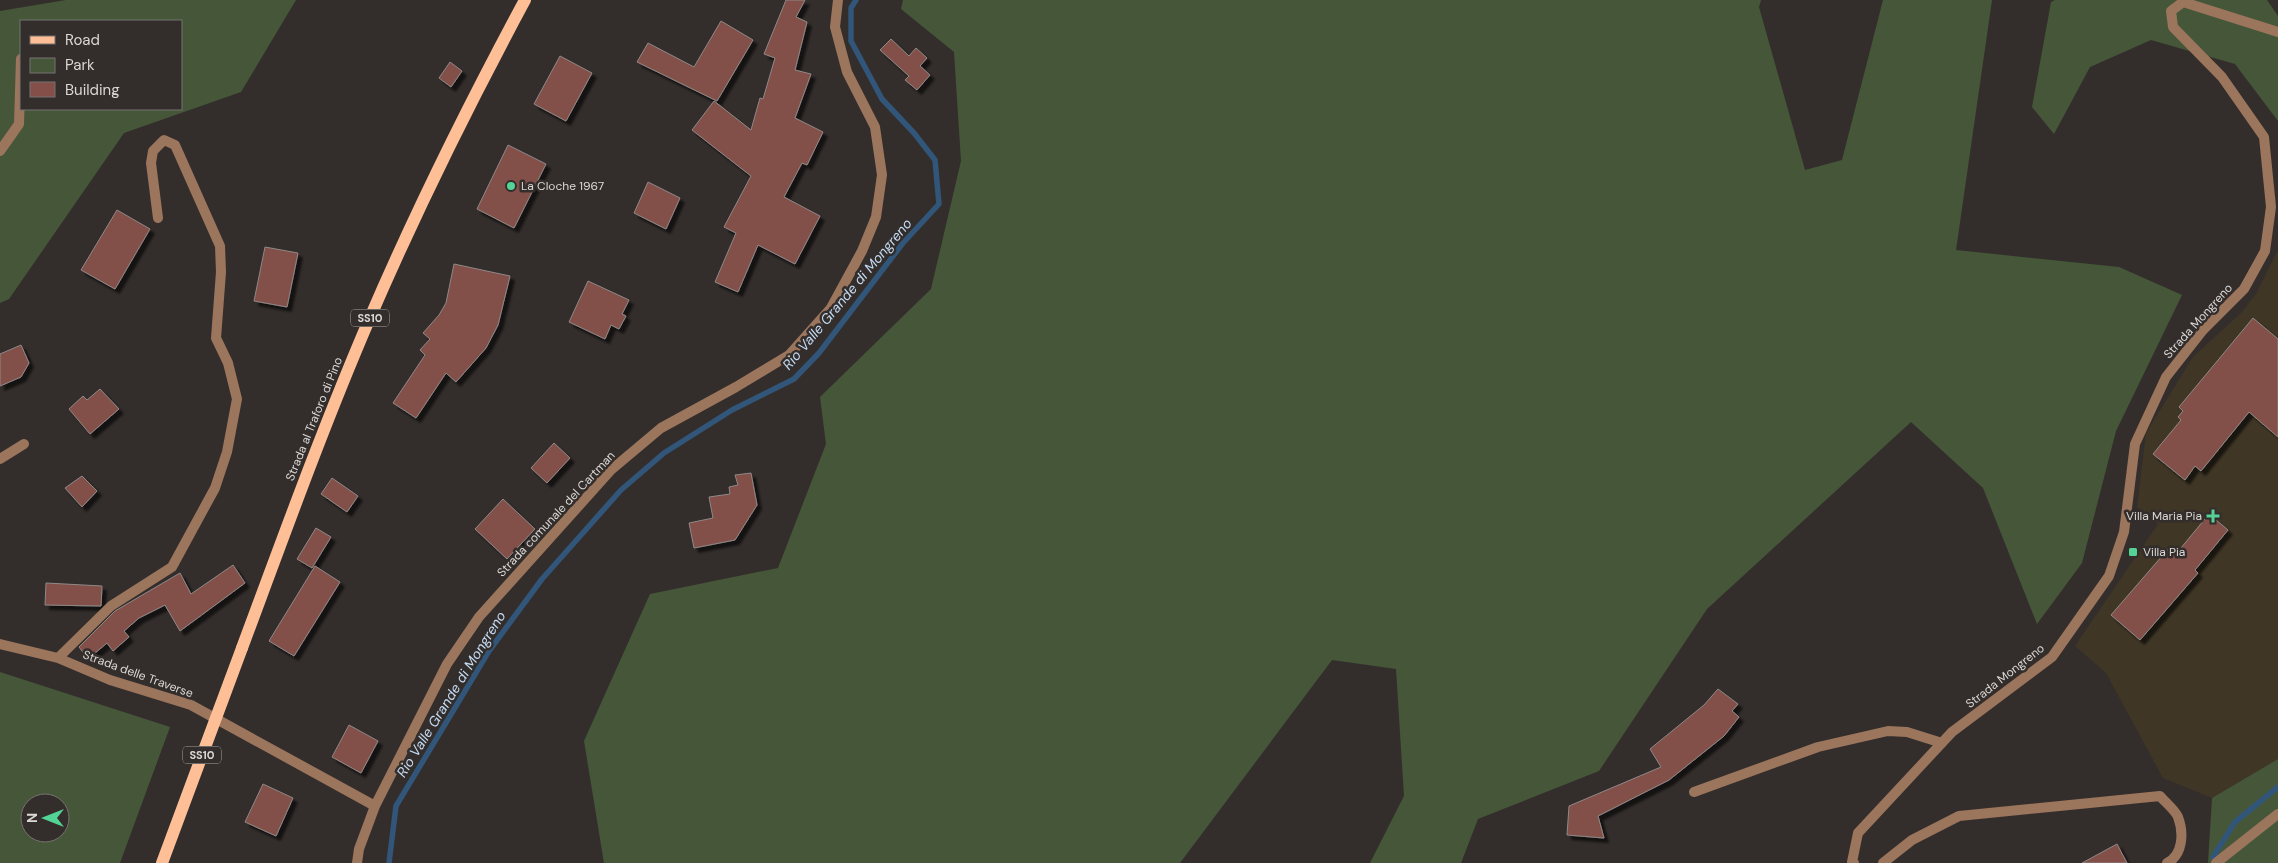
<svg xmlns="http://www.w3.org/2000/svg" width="2278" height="863" font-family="'DM Sans',sans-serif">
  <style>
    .medical { fill: #3f3625 }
    .green { fill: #465739; fill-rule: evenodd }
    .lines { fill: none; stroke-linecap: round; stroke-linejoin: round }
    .stream { stroke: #32567a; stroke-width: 5.5 }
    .building { fill: #834f48; stroke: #8f8988; filter: url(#shadow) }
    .minor { stroke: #9c755d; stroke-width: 10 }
    .primary { stroke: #febf97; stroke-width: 12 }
    .primary-bridge { stroke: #febf97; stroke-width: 12 }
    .poi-dot { fill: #54d396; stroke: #332e2c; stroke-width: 2 }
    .labels { text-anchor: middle; stroke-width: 5; stroke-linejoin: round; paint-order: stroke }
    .shield { fill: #332e2c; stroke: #a8a4a2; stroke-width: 1 }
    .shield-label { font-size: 11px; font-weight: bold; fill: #dad7d5 }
    .poi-label { font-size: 12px; fill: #dad7d5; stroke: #332e2c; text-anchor: start }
    .street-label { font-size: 12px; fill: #dad7d5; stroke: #332e2c }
    .water-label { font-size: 14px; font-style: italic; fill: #c4dbf3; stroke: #332e2c }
  </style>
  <defs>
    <filter id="shadow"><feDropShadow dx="4.5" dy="4.5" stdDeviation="1" flood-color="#0009"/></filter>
  </defs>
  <rect width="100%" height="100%" fill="#332e2c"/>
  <!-- medical -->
  <path class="medical" d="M2278 250V759L2212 798 2163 778 2106 673 2075 646 2158 524 2137 507 2146 433 2193 357 2242 312 2256 294Z"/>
  <!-- green -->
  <path class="green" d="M66 0H296L241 92 124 133 9 299 0 303V11ZM21 21H181V109H21Z
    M903 0H1761L1759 7 1805 170 1842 160 1883 0H1992L1956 250 2119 267 2182 295 2116 431 2082 563 2037 624 1983 488 1911 422 1707 609 1599 771 1478 819 1461 863H1370L1404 796 1396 669 1332 660 1180 863H604L584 741 650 594 778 568 826 444 820 397 931 289 961 161 954 52 901 9Z
    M2055 0H2267L2278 16V121L2235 64 2151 40 2090 67 2054 134 2032 107 2051 2Z
    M0 672 170 727 120 863H0ZM30 803H60V833H30Z
    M2278 759V863H2208L2212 798Z"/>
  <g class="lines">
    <!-- stream -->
    <path class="stream" d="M2213 857 2235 822 2278 787
      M389 863 396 806 489 651 542 579 621 490 664 453 732 410 794 379 819 353 903 243 939 204 935 160 914 133 882 99 851 41V8L856 0"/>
  </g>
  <!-- building -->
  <path class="building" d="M786 0H805L796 17 807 22 795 70 811 74 795 118 823 132 807 165 802 163 784 197 820 216 795 264 758 245 738 292 715 282 736 233 724 227 751 176 692 130 714 101 751 130 760 98 763 99 775 58 764 54Z
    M721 21 753 40 717 101 637 62 648 43 694 67Z
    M891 39 909 56 916 48 927 58 920 66 930 75 917 90 905 80 909 76 880 50Z
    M560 56 592 73 566 121 534 104Z
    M450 62 462 71 451 87 439 78Z
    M508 145 546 164 514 228 477 209Z
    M648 182 680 198 666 229 634 213Z
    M117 210 150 229 115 289 81 270Z
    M265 247 298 253 287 307 254 301Z
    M454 264 510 276 498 325 486 348 456 382 446 373 416 418 393 403 425 355 420 350 430 339 423 333 439 315 446 303Z
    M588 281 629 300 622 314 626 316 619 329 611 325 605 339 569 322Z
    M2253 318 2278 339V437L2249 412 2201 471 2195 466 2185 480 2153 454 2181 420 2178 417 2183 411 2179 407Z
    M21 345 29 363 21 377 0 386V354Z
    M100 389 119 409 90 434 69 409 83 396 87 400Z
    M554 443 570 458 547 483 531 468Z
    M751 473 757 505 735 540 694 548 689 523 713 518 709 497 730 494 729 487 738 485 735 475Z
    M82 476 97 491 82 507 65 488Z
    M332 478 358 496 347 512 321 494Z
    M503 499 535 529 507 559 475 529Z
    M2209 514 2228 530 2195 570 2198 573 2140 640 2111 615 2169 548 2176 554Z
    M316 528 331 537 312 568 297 559Z
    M233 565 245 583 180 631 165 605 139 618 124 631 129 637 113 651 107 643 88 659 79 647 115 611 180 573 191 594Z
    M315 566 340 582 294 656 269 641Z
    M46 583 102 586 101 606 45 605Z
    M1718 689 1738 704 1732 711 1739 717 1724 736 1669 780 1598 816 1604 838 1567 835 1569 806 1661 767 1650 749 1704 705Z
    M349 725 378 741 361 773 332 757Z
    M263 784 293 798 276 836 245 822Z
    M2117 844 2127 863H2082Z"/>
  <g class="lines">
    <!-- minor -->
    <path class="minor" d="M0 151 19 124 21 59
      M0 459 24 444
      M0 644 58 658 110 680 191 705 375 806
      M58 658 111 606 172 567 215 488 227 452 237 399 228 363 216 338 221 272 220 246 175 145 164 140 153 151 151 163 158 218
      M1694 792 1818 747 1888 731 1907 732 1942 743
      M357 863 359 849 375 806 447 664 479 617 611 470 661 428 736 387 789 355 831 308 862 251 876 217 882 175 875 127 847 72 835 27 838 0
      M1854 863 1852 862 1858 833 1952 732 2052 657 2109 576 2124 532 2135 444 2166 377 2203 330 2244 289 2265 251 2271 207 2264 137 2222 77 2173 27 2171 11 2183 2 2278 32
      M1883 863 1912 840 1959 816 2160 796C2165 802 2175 810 2178 817 2184 833 2183 855 2167 863
      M2216 863 2278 814"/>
    <!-- primary -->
    <path class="primary" d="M242 648C283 538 323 427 369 320 416 211 469 104 525 0"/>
    <!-- primary-bridge -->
    <path class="primary-bridge" d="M162 863 242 648"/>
  </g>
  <!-- markers -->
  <g class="poi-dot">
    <circle cx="511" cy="186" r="5"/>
    <path d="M2210.5 508.5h5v5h5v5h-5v5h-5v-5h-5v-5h5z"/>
    <rect x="2128" y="547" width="10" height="10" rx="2.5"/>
  </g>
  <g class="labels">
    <!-- shield labels -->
    <g class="shield">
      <rect x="351" y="309.5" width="38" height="17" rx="4"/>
      <rect x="183" y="746.5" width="38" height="17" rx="4"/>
    </g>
    <g class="shield-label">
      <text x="370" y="322">SS10</text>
      <text x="202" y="759">SS10</text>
    </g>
    <!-- poi labels -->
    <g class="poi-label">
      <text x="521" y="190">La Cloche 1967</text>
      <text x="2202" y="520" text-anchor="end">Villa Maria Pia</text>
      <text x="2143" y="556">Villa Pia</text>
    </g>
    <!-- street labels -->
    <g class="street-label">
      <text transform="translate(2198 321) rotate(-48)" y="4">Strada Mongreno</text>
      <text transform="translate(314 419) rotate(-68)" y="4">Strada al Traforo di Pino</text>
      <text transform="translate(556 514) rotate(-47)" y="4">Strada comunale del Cartman</text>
      <text transform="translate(138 674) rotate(20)" y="4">Strada delle Traverse</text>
      <text transform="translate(2005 676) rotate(-38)" y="4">Strada Mongreno</text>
    </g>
    <!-- water labels -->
    <g class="water-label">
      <text transform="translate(847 294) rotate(-50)" y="5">Rio Valle Grande di Mongreno</text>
      <text transform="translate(451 694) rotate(-58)" y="5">Rio Valle Grande di Mongreno</text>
    </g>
  </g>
  <!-- legend -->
  <rect x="20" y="20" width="162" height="90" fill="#332e2c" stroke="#767270"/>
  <rect x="30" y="36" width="25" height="8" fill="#febf97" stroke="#767270"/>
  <text x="65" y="45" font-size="15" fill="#dad7d5">Road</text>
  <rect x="30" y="58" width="25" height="15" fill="#465739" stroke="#767270"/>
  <text x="65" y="70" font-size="15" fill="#dad7d5">Park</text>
  <rect x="30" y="82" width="25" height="15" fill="#834f48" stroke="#767270"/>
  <text x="65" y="95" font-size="15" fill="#dad7d5">Building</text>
  <!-- north arrow -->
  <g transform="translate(45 818) rotate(270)"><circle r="24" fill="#332e2c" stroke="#767270"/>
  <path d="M0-4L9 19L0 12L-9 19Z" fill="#54d396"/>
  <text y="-8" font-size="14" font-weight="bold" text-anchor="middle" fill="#dad7d5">N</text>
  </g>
</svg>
